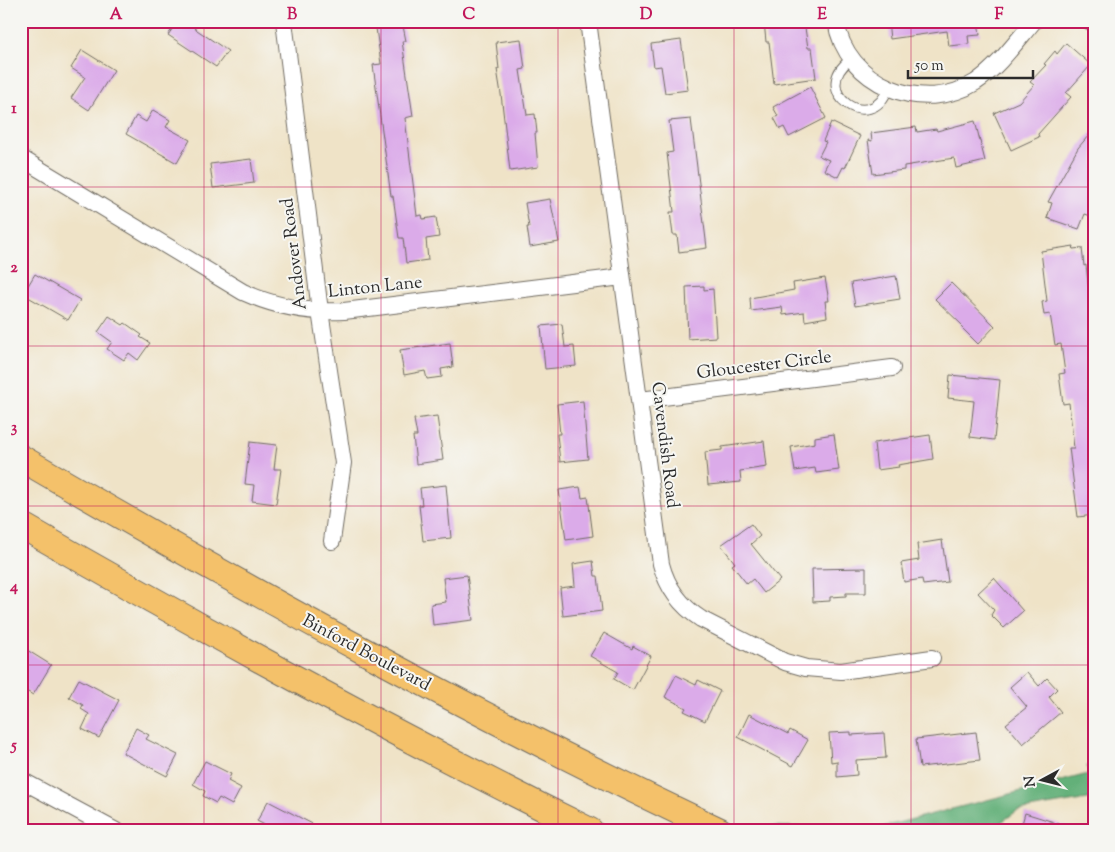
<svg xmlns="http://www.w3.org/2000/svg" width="1115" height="852" font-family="'Sorts Mill Goudy',serif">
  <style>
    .forest { fill: #63b079; stroke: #476e52 }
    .building { fill: #dbabe9 }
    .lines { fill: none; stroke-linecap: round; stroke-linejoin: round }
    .service-casing { stroke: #706b62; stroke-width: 11 }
    .minor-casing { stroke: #706b62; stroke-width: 18 }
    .primary-casing { stroke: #706b62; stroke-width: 28 }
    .service { stroke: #fff; stroke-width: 9 }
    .minor { stroke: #fff; stroke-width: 16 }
    .primary { stroke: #f4c16a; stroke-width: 26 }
    .grid { fill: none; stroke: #c2185b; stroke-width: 1; stroke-opacity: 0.55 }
    .labels { text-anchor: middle; stroke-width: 4; stroke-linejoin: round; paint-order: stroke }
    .street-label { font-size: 18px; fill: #2b2b2b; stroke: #f6f6f2 }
    .neatline { fill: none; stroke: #c2185b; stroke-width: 2 }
    .grid-label { font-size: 16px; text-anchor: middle; font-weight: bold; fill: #c2185b }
  </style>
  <rect width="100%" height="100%" fill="#f6f6f2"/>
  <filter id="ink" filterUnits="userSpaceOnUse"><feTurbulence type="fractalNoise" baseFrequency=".02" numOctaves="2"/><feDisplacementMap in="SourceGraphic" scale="10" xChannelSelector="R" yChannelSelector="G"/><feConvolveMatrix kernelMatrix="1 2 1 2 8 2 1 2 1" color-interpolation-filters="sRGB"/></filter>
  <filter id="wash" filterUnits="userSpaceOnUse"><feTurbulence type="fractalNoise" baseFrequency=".0096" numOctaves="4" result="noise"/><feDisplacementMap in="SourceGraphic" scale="20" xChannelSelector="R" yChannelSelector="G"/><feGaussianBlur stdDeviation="1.12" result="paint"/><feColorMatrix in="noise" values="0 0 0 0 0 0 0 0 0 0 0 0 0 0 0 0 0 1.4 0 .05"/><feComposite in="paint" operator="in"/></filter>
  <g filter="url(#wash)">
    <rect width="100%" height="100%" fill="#efe3c7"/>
    <!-- forest -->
    <path class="forest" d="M1087 766H1094V798L1017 811 989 831H784L771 826 870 830 1088 774Z"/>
    <g id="blocks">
      <!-- building -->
      <path class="building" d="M178 21H199L194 28 228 51 216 67 168 35Z
        M375 21H402L406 41H402L413 116 405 118 417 216 422 215 423 219 436 217 439 237 426 239 428 260 406 263 403 238H399L393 196H391L373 65 381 64Z
        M764 21H804L808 48H812L816 78 774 84 769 42H766Z
        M888 21H978L980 35 968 36 969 44 949 46 947 31 890 39Z
        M521 39 525 69 520 70 527 115 535 114 537 133H535L538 167 510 171 501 94 497 69H499L496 42Z
        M681 40 688 90 665 93 661 66 654 67 651 44Z
        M1066 43 1091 65 1066 93 1071 97 1038 134 1039 137 1011 150 994 113 1019 102 1034 85 1030 82 1046 65 1044 64 1055 51 1057 54Z
        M82 50 114 70 89 110 71 98 85 77 71 68Z
        M810 87 826 118 789 137 784 127 780 129 774 118 778 116 773 107Z
        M153 110 170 120 166 127 190 140 177 163 126 134 136 116 146 122Z
        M691 119 707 248 679 252 677 235H673L670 212H674L667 153 673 152 669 121Z
        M975 121 985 161 956 168 954 158 904 166V170L873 174 868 140 872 141 871 133 916 127 917 132 936 129 937 131Z
        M831 122 860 136 845 168 843 167 838 177 824 170 829 160 819 156 826 142 823 141Z
        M1094 129V217L1085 214 1079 229 1047 218 1052 203 1048 202 1078 148Z
        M251 159 254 183 213 188 210 164Z
        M550 199 559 242 530 247 527 227H529L525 203Z
        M1074 246 1073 249 1082 248 1084 266 1086 265 1094 336V515L1078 517 1069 448H1074L1069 403 1063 404 1059 374 1065 373 1061 344 1055 345 1050 314 1044 315 1042 302 1047 301 1041 251Z
        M35 274 80 300 68 320 23 294Z
        M896 276 900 299 855 306 851 283Z
        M825 278 829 301H825L827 317 805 321 804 312 783 315 782 307 751 311 750 298 794 290 793 283Z
        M951 283 995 326 978 344 960 326 962 325 935 299Z
        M704 286V290L713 289 716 337 688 339 686 287Z
        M109 316 123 325 125 323 142 335 140 337 150 343 138 360 129 353 124 360 107 349 112 342 98 332Z
        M562 324 565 347 574 346 576 366 545 369 541 326Z
        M450 343 453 367 441 369 442 377 427 379 425 371 404 375 400 350Z
        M950 375 1000 380 994 440 970 437 974 401 948 398Z
        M583 401 588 459 560 462 557 434H560L557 404Z
        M437 416 443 460 416 464 413 436H417L414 419Z
        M834 434 839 470 816 473 815 468 795 471 791 447 815 443V437Z
        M930 435 933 459 898 465 899 467 877 470 874 443Z
        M764 441 767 467 740 471 741 482 708 485 705 452 722 450V447Z
        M250 442 277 445 274 469H281L276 504 252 501 254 485 245 484Z
        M446 485 451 538 423 541 419 505H422L420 488Z
        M580 487 582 498 588 497 593 536 566 540 559 490Z
        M751 524 760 536 751 544 780 580 764 593 753 579 747 584 732 565 735 563 721 545Z
        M942 540 948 582 923 585 922 579 904 582 901 563 919 560 917 544Z
        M593 561 595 576H598L602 611 563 616 560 588 575 586 573 564Z
        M866 568V593H846V596L830 597V601L813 602 812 569Z
        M467 575 473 620 433 625 431 604 446 602 443 578Z
        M994 578 1023 611 1004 628 991 615 994 610 978 593Z
        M604 633 632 649 633 646 651 656 633 690 614 679 618 672 590 656Z
        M27 650 51 665 33 695 21 688V661Z
        M1027 672 1039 686 1047 678 1057 689 1049 697 1061 712 1023 744 1006 724 1027 707 1010 687Z
        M676 675 696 685 698 680 720 691 705 721 684 711 686 708 665 697Z
        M79 679 119 700 99 738 82 729 89 714 81 709 83 705 69 697Z
        M749 714 788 734 790 730 808 740 793 766 738 737Z
        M136 728 149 735 146 739 178 755 167 776 123 753Z
        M851 732V735L884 733 886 758 856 760 857 775 837 777V761L831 762 829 733Z
        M976 732 980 760 920 767 916 739Z
        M205 761 231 774 228 781 241 788 232 805 219 798 216 803 203 796 205 791 193 784Z
        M268 801 326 831H276L257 821Z
        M1025 813 1073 828V831H1020Z"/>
    </g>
  </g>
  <g filter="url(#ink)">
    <use href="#blocks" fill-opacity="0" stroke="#706b62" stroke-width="1"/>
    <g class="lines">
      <!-- service casing -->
      <g class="service-casing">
        <path id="service" d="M851 59C807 92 872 136 888 88"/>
      </g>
      <!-- minor casing -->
      <g class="minor-casing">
        <path id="minor" d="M284 21 320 311 343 463 332 541
          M588 21 661 564C667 587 681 606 701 619L785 662 806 668 841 671 932 658
          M836 21C845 84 923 116 976 82 998 67 1016 42 1034 21
          M1089 21 1094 23
          M21 158 243 292C274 306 310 313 344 311L622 277
          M640 400 892 368
          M21 780 116 831"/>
      </g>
      <!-- primary casing -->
      <g class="primary-casing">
        <path id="primary" d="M21 458C249 591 481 719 720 831
          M21 525C208 633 397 736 590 831"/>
      </g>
      <!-- service -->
      <use href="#service" class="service"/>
      <!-- minor -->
      <use href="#minor" class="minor"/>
      <!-- primary -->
      <use href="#primary" class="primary"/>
    </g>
  </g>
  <!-- grid -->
  <path class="grid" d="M204 21V831M381 21V831M558 21V831M734 21V831M911 21V831M21 187H1094M21 346H1094M21 506H1094M21 665H1094"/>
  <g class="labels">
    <!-- street labels -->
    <g class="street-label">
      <text transform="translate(293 254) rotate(-97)" y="6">Andover Road</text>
      <text transform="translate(375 286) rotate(-6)" y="6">Linton Lane</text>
      <text transform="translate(764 364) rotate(-7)" y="6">Gloucester Circle</text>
      <text transform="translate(666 445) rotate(83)" y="6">Cavendish Road</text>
      <text transform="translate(367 652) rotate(28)" y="6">Binford Boulevard</text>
    </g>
  </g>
  <!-- margin -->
  <rect width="1115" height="852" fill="none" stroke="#f6f6f2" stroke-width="55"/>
  <!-- north arrow -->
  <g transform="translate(1042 780) rotate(263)" stroke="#f6f6f2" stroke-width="4" paint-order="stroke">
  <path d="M0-4L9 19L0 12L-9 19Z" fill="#2b2b2b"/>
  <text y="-8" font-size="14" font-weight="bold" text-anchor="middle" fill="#2b2b2b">N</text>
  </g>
  <!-- scale -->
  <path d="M908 70v8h125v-8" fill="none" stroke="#2b2b2b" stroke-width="2.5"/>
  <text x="915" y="70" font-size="15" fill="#2b2b2b" stroke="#f6f6f2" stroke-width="4" paint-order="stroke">50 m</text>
  <rect x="28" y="28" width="1060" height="796" class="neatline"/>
  <g class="grid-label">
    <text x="116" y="19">A</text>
    <text x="292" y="19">B</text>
    <text x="469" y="19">C</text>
    <text x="646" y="19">D</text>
    <text x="822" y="19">E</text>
    <text x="999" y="19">F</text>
    <text x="14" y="113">1</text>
    <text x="14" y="272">2</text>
    <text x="14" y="432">3</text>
    <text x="14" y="591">4</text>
    <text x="14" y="750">5</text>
  </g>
</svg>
